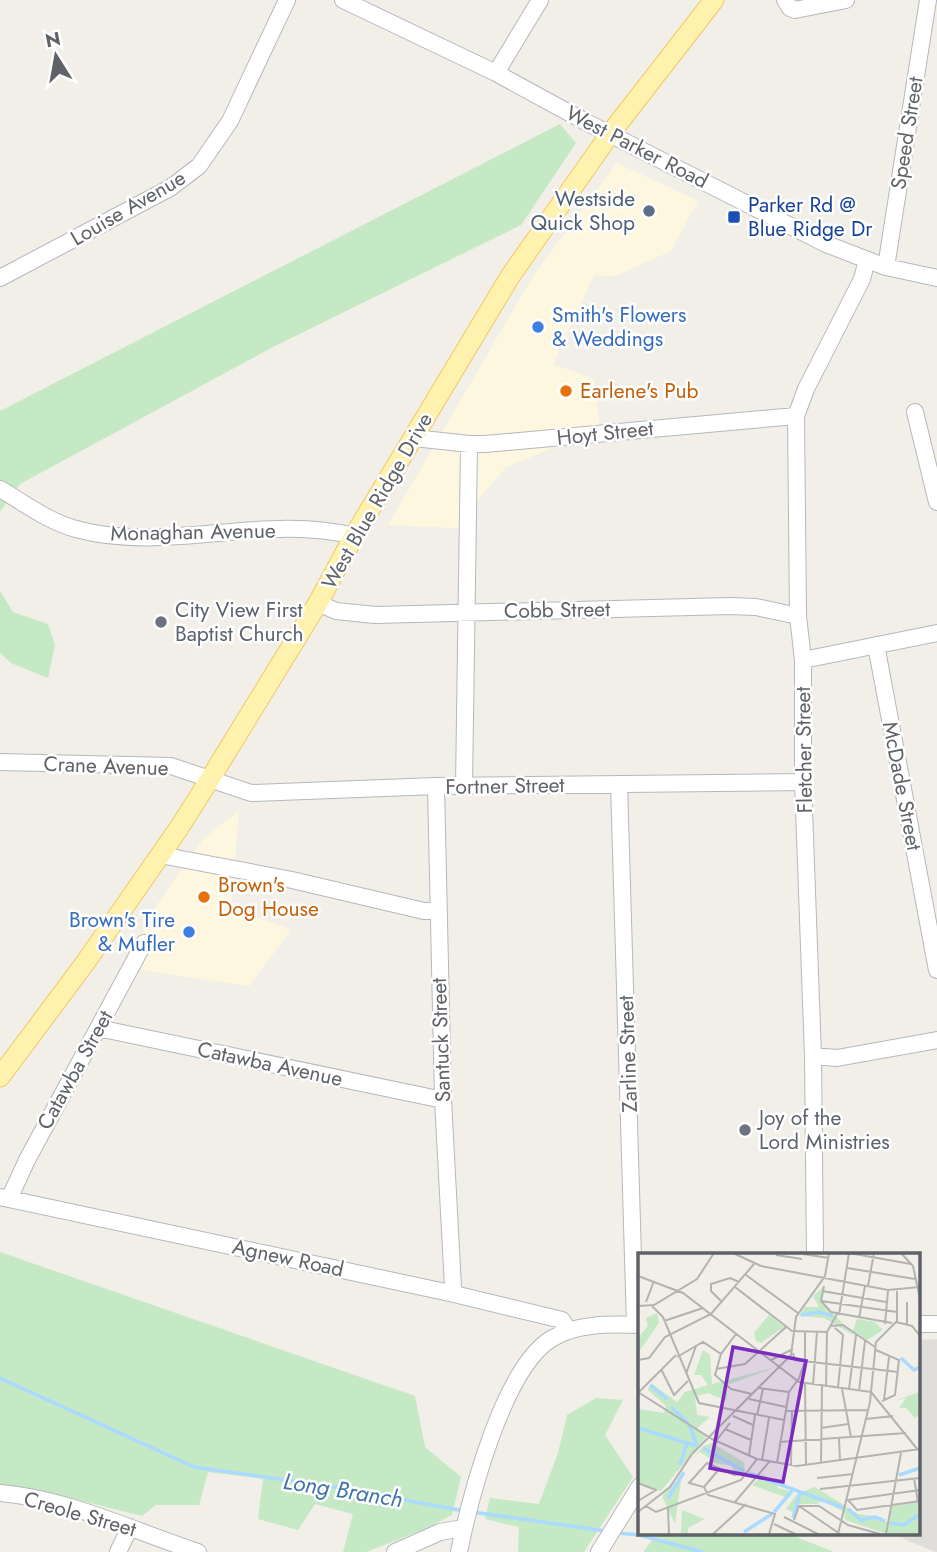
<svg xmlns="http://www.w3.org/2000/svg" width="937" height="1552" font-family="Jost,sans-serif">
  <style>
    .commercial { fill: #fef7e0 }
    .industrial { fill: #e0deda }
    .green { fill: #c5e8c5 }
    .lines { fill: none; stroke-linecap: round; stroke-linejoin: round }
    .stream { stroke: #aadaff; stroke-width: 3.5 }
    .minor-casing { stroke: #b5b8bc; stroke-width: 18 }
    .major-casing { stroke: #f2c960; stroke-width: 21 }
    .minor { stroke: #fff; stroke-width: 16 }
    .major { stroke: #fff2af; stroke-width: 19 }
    .service-dot { fill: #5c6f8a; stroke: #fff; stroke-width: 2.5 }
    .transit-dot { fill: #1a4fb4; stroke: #fff; stroke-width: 2.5 }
    .shop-dot { fill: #3f7fe0; stroke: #fff; stroke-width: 2.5 }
    .food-dot { fill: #e8710a; stroke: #fff; stroke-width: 2.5 }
    .worship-dot { fill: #6b7280; stroke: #fff; stroke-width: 2.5 }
    .labels { text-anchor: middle; stroke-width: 5; stroke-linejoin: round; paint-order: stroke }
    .street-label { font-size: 21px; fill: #5f6368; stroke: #fff }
    .service-label { font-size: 21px; fill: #4e5e75; stroke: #fff; text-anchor: end }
    .transit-label { font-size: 21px; fill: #164399; stroke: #fff; text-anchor: start }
    .shop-label { font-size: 21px; fill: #366cbe; stroke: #fff; text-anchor: start }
    .food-label { font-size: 21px; fill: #c56008; stroke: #fff; text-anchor: start }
    .worship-label { font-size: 21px; fill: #5b616d; stroke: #fff; text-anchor: start }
    .water-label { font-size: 23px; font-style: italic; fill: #4174aa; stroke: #fff }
    .inset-river { fill: none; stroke: #aadaff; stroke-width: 3.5 }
    .inset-road { fill: none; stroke: #b3b3b1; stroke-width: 2 }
    .view { fill: #7b2cbf; fill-opacity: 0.15; stroke: #7b2cbf; stroke-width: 3.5 }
    .inset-edge { fill: none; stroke: #5f6368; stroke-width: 3.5 }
  </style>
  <rect width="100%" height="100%" fill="#f1efe8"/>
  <!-- commercial -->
  <path class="commercial" d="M617 163 698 201 671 251 615 276 594 275 553 364 594 379 600 427 505 468 477 501 475 529 388 525 533 276Z
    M239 811 231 907 291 930 249 986 140 970 143 925 204 838Z"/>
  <!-- industrial -->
  <path class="industrial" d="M937 1339V1552H935L890 1533H918V1340Z"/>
  <!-- green -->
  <path class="green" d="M560 124 576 143 521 225 273 347 20 484 0 512V411Z
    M0 591 13 612 48 624 55 645 48 678 11 663 0 653Z
    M0 1252 415 1396 425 1447 461 1477 452 1515 425 1529 366 1552H343L353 1514 315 1504 298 1530 258 1519 263 1479 208 1472 199 1505H156L142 1516 54 1494 0 1487Z
    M596 1398 623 1400 605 1435 633 1477 584 1552H518L519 1527 485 1519 490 1498 539 1504 558 1453 567 1415Z
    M658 1533H786L834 1552H643Z"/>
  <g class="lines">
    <!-- stream -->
    <path class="stream" d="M0 1378 194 1467 335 1487 464 1511
      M472 1512 606 1531
      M618 1533 639 1535 702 1552"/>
    <!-- minor casing -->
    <g class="minor-casing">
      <path id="minor" d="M343 0 496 73 584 121 826 244 886 267 937 278
        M785 0 790 8 795 10 846 0
        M496 73 540 0
        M886 267 928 0
        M0 278 170 188 199 166 230 121 287 0
        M915 412 937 502
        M414 438 469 444H485L796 416
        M0 489C24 503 49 522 76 529 167 554 264 513 354 536
        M318 603 336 611 375 615 730 606 756 607 798 616
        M876 645 937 970
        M803 660 937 633
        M0 762 171 766 251 793 436 786 803 782
        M619 784 635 1325
        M436 786 443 1100 453 1287 450 1293
        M464 786 469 444
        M160 855 292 880 424 911H438
        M98 1028 443 1100
        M813 1056 837 1058 937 1040
        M0 1197 450 1293 562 1320 569 1331
        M9 1199 27 1160 144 943
        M815 1254 813 1056 803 782V660L798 616 796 416 806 389 862 279 867 260
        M918 1324H937
        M0 1493C70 1499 133 1531 198 1552
        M118 1552 130 1527
        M395 1552 440 1532 463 1528
        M459 1552C470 1498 503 1369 551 1339 577 1323 610 1324 640 1325
        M599 1552 640 1486"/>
    </g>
    <!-- major casing -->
    <g class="major-casing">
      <path id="major" d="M0 1077 85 963 179 828 210 779 318 603 354 536 511 275 610 134 714 0"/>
    </g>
    <!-- minor -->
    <use href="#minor" class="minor"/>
    <!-- major -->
    <use href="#major" class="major"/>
  </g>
  <!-- markers -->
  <circle class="service-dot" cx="649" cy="211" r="7"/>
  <rect class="transit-dot" x="727" y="210" width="14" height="14" rx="3.5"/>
  <g class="shop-dot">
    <circle cx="538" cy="327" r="7"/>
    <circle cx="189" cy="932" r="7"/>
  </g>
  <g class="food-dot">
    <circle cx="566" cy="391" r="7"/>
    <circle cx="204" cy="897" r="7"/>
  </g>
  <g class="worship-dot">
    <circle cx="161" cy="622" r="7"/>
    <circle cx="745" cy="1130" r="7"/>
  </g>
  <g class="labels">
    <!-- street labels -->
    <g class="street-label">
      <text transform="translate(907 133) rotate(-81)" y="7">Speed Street</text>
      <text transform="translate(637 147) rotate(27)" y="7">West Parker Road</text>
      <text transform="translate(128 208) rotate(-30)" y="7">Louise Avenue</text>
      <text transform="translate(605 433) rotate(-6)" y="7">Hoyt Street</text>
      <text transform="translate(377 501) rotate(-60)" y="7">West Blue Ridge Drive</text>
      <text transform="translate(193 532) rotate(-1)" y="7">Monaghan Avenue</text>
      <text transform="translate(557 610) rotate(-1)" y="7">Cobb Street</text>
      <text transform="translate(804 750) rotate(-91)" y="7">Fletcher Street</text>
      <text transform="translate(106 766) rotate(2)" y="7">Crane Avenue</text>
      <text transform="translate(505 786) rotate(-1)" y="7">Fortner Street</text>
      <text transform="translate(902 786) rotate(79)" y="7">McDade Street</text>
      <text transform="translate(441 1040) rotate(-92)" y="7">Santuck Street</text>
      <text transform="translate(628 1054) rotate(-92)" y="7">Zarline Street</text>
      <text transform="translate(270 1064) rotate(12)" y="7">Catawba Avenue</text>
      <text transform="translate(75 1070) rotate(-61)" y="7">Catawba Street</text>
      <text transform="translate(288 1258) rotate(12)" y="7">Agnew Road</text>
      <text transform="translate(80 1514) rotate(16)" y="7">Creole Street</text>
    </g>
    <!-- service labels -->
    <g class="service-label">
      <text x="635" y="206">Westside<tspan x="635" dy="24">Quick Shop</tspan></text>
    </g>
    <!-- transit labels -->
    <g class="transit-label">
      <text x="748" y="212">Parker Rd @<tspan x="748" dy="24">Blue Ridge Dr</tspan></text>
    </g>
    <!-- shop labels -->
    <g class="shop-label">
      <text x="552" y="322">Smith's Flowers<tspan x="552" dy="24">&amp; Weddings</tspan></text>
      <text x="175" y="927" text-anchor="end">Brown's Tire<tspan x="175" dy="24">&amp; Mufler</tspan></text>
    </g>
    <!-- food labels -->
    <g class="food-label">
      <text x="580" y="398">Earlene's Pub</text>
      <text x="218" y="892">Brown's<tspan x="218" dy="24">Dog House</tspan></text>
    </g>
    <!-- worship labels -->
    <g class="worship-label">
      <text x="175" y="617">City View First<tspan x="175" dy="24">Baptist Church</tspan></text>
      <text x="759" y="1125">Joy of the<tspan x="759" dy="24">Lord Ministries</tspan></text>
    </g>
    <!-- water labels -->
    <g class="water-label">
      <text transform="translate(343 1490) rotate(9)" y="8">Long Branch</text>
    </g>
  </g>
  <!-- overview -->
  <g transform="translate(638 1253)">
    <rect width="282" height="282" fill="#f1efe8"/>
    <path d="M186 33 183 48 217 83 186 65 161 63 167 54H181L175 43ZM19 60 21 70 0 100V85L10 73 8 65ZM131 62 146 74 123 90 118 88 116 80ZM219 66 237 69 245 77 229 87 215 77ZM65 97 72 102 74 131 138 114 89 132V148L70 140 57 143 59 162 72 164 59 175 68 184 23 238 0 229V156L26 160 28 153 10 137 13 130 39 149 47 139 70 132 63 122H56ZM282 139V161L277 165 268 155H261L268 145 253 149ZM74 190 106 209 107 219 98 221 93 213 71 209 73 206 62 199 55 205 66 193ZM125 222 139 229 140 235 152 238 147 244 114 232ZM40 227 43 228 37 271 24 243ZM177 234 220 261 243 264 251 271 254 253 282 249V281H249L207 267 206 259 184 247 179 251H159L155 259 148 256 159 241ZM44 257 67 266 50 275V281H43Z" fill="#c5e8c5"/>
    <path class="inset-river" d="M163 62 181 59 195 63M263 105 276 117 282 114M12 132 29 146M33 154 50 170M51 172 59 192M0 175 59 193M65 195 106 218M42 212 49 190M111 220 206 255M261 222 282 215M30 245 46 219M210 256 223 267 237 264 247 268M136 259 154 238M155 265 162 240M252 270 266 272 282 261M106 279 134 261"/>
    <path class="inset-road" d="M95 0 123 13 250 37 282 34M211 0 273 11M263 0 275 13 282 46M165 1 191 5M138 2 164 6M209 15 277 26M108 22 160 60M0 23 45 40 161 129 233 139M186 33 183 48 193 59 254 70M230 33 236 0M97 34 154 78 189 79M184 38 248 49M183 48 259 59M8 49 16 28M84 49 73 38V31L92 25 101 29M0 53 16 52 59 26 76 0M14 53 25 64 61 150 146 167M201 62 211 0M221 65 227 33M26 68 65 55M258 69 274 73 282 83M247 71 250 38M269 71V49M192 73 205 72 237 94M197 75 205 82 200 135M98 81 83 101 77 122 93 136 114 141M238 97 261 107 257 142 244 148M155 100 157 107 260 119M39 104 65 89 83 101M0 107 11 105 27 84 73 61 116 11M133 107 155 96M23 116 36 142 50 128M78 116 107 111 148 74M48 121 58 93M160 128 167 108V78M167 131 168 212M175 132 179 79M188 134 189 79 199 61M121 135 151 139M204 136 213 184M211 136 218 82M221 138 227 88M0 139 74 186 119 206M1 139 38 102M233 139 280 197M111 146 148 154M246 147 251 104M148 158 230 157M119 162 125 136M95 163 115 172M228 166 255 163M183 175 210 171M87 176 113 187M201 186 202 208M78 188 92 170M142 189 268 180M111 202 117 162M124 207 131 165M139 210 151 139 159 128M183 210 184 133M153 212 154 158M108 220 96 222 69 210 51 230 66 234 70 242 137 261 131 281M179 225 215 221M276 225 280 249M0 230 18 237 0 248M66 234 82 215M182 236 282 225M282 237 210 247 219 257 282 248M97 249 132 208M8 253 18 259 103 227 119 206 159 213 282 196M161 253 202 281M30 255 31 281M0 259 32 234 54 201 153 102 158 64 187 23 191 0M146 264 180 281M156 267 161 253H181L210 272 242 281M136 271 157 281M75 281 108 251M200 281 232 149 238 89 259 68V38M248 281 263 200"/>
    <path class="view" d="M95 94 168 108 145 229 72 215Z"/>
    <rect width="282" height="282" class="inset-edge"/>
  </g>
  <!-- north arrow -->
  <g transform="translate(56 56) rotate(349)" stroke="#ffffff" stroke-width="5" paint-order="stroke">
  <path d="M0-5L12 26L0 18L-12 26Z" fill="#5f6368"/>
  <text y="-10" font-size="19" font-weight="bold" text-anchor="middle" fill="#5f6368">N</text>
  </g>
</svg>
